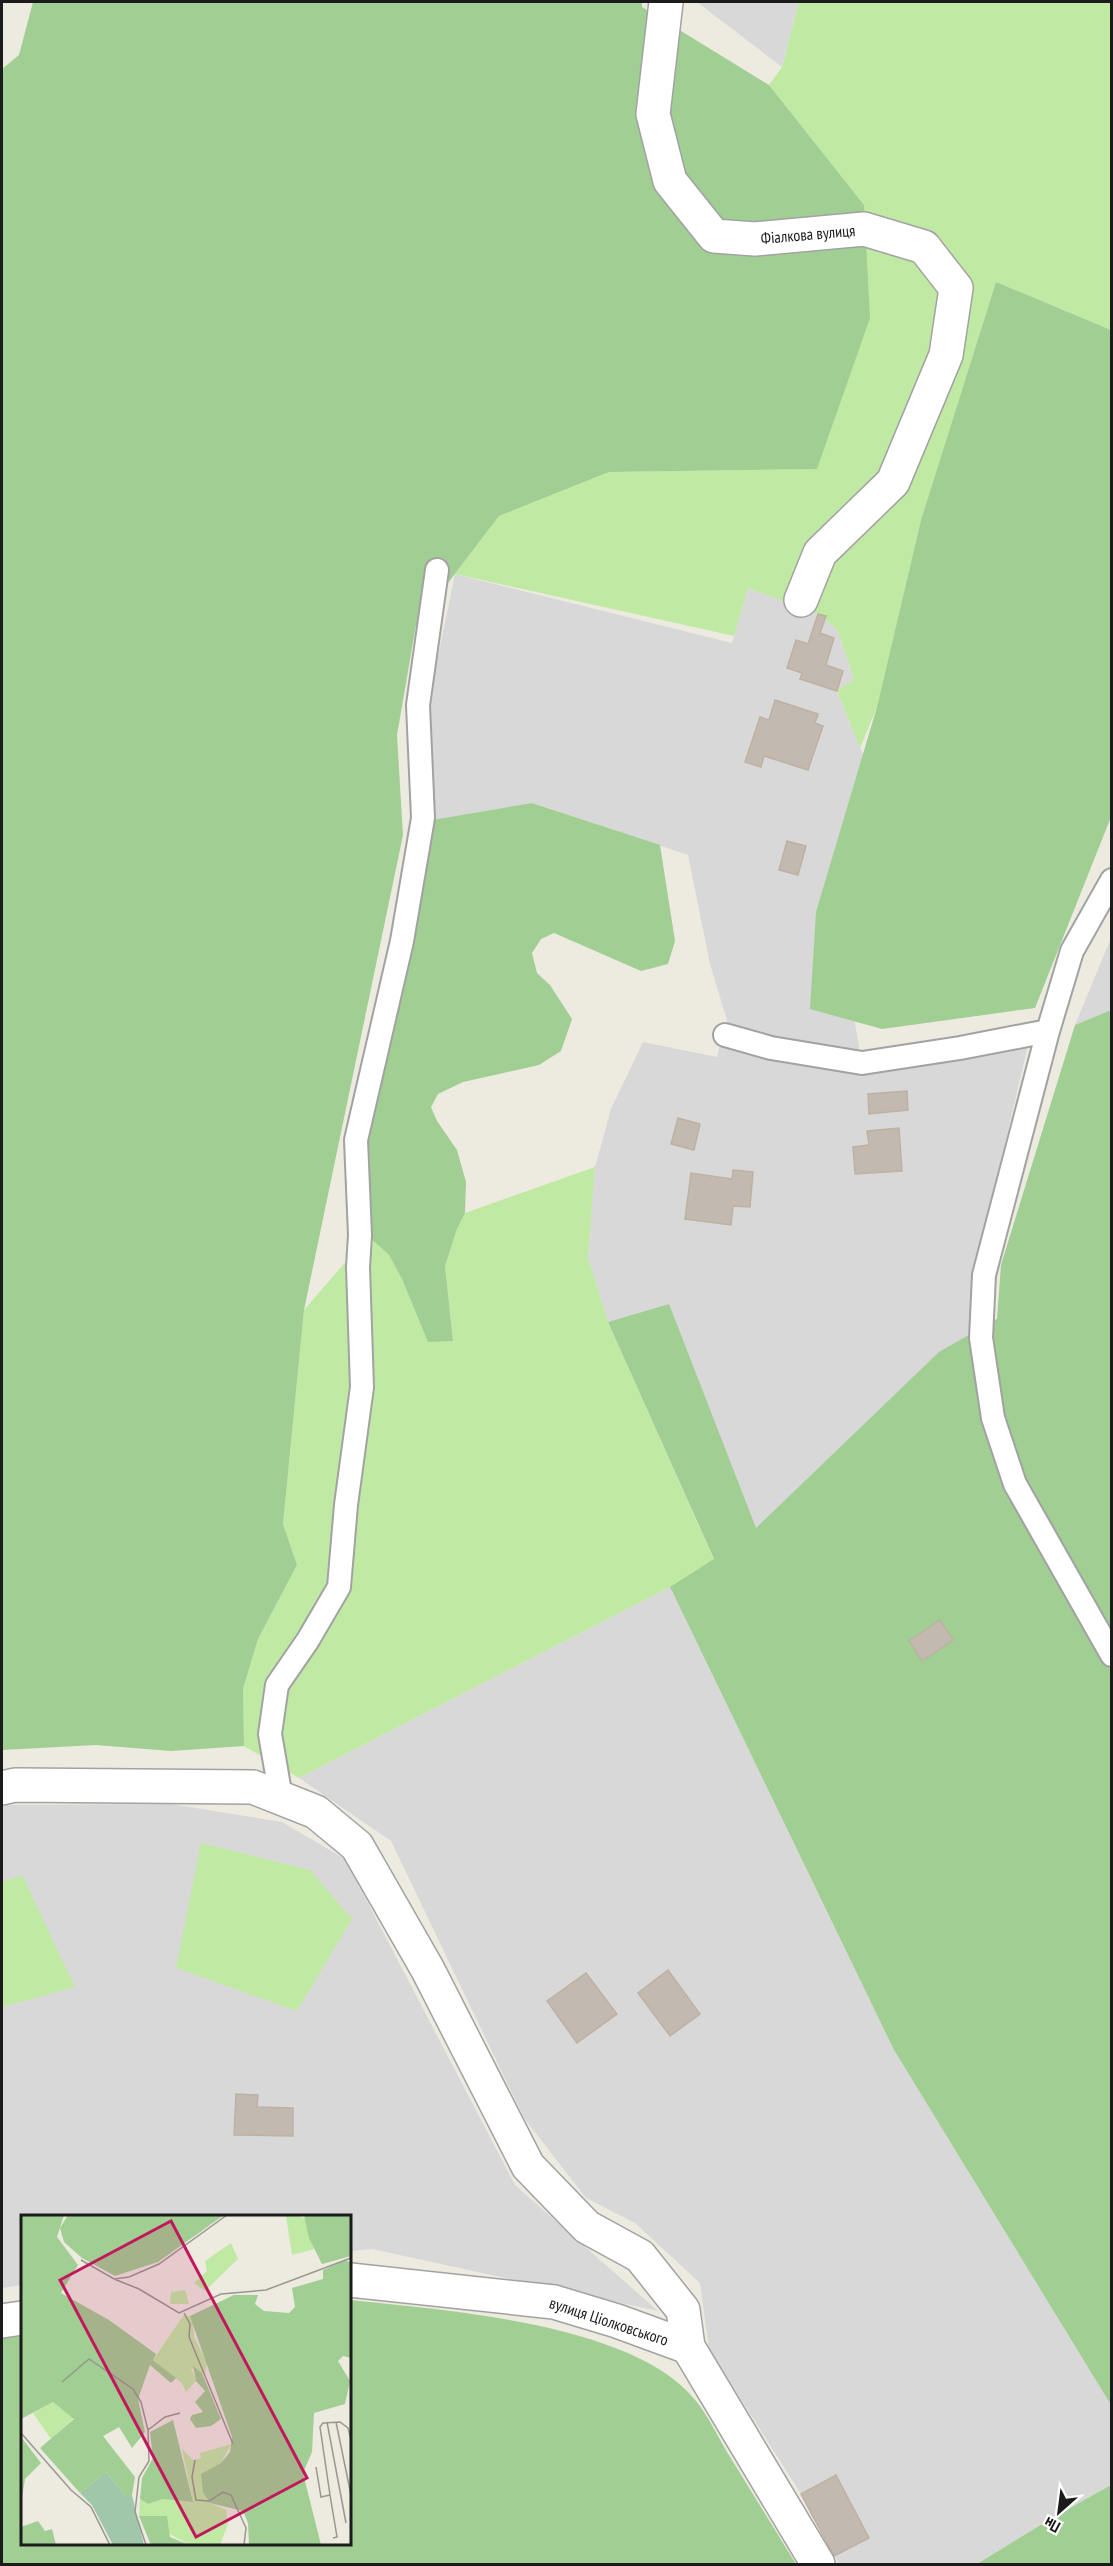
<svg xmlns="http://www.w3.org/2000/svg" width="1113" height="2566" font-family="'PT Sans Narrow',sans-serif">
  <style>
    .residential { fill: #d9d8d8 }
    .grass { fill: #c0eaa4 }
    .forest { fill: #a0ce93 }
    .building { fill: #c2b9b0; stroke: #bfb1a2; stroke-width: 1.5 }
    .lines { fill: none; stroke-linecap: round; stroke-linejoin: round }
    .service-casing { stroke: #a2a2a2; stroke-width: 26 }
    .minor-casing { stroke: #a2a2a2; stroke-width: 36 }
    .service { stroke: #fff; stroke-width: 22 }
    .minor { stroke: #fff; stroke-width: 33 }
    .labels { text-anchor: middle; stroke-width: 4.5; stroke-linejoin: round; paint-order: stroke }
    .street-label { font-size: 16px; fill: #1b1b1b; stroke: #fff }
    .inset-road { fill: none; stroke: #999791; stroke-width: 1.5 }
    .view { fill: #c2185b; fill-opacity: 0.15; stroke: #c2185b; stroke-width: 3 }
    .inset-edge { fill: none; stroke: #1b1b1b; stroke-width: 3 }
  </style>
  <rect width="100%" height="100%" fill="#edeae0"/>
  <!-- residential -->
  <path class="residential" d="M697 2H799L782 67Z
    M455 574 732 643 748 588 818 614 837 629 854 679 837 692 888 814 842 946 860 1053 772 1041 729 1027 710 964 688 855 533 803 432 820 428 705Z
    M1111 938V1010L1075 1025Z
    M643 1042 717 1057 720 1045 795 1058 1028 1045 973 1280 978 1378 714 1560 669 1304 608 1322 588 1257 595 1167 611 1109Z
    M670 1587 894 2050 1111 2405V2485L1047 2521 977 2564H839L801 2494 709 2349 700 2283 635 2223 586 2198 524 2118 391 1841 299 1778Z
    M171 1804 282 1822 345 1859 515 2185 658 2311 372 2249 350 2251V2216H22V2285L2 2288V1805Z"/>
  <!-- grass -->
  <path class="grass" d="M799 2H1111V330L996 282 921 520 877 707 860 748 837 691 854 679 837 629 818 614 748 588 734 636 455 574 499 516 609 472 817 469 864 205 769 85 782 67Z
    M595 1167 588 1257 608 1322 714 1560 670 1587 299 1778 244 1746 243 1689 258 1639 297 1565 283 1524 304 1310 368 1236 389 1255 403 1281 453 1341 445 1266 457 1229 465 1213Z
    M201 1843 310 1870 352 1919 297 2011 176 1968Z
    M22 1875 75 1987 2 2007V1882Z"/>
  <!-- forest -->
  <path class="forest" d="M33 2H642V7L769 85 864 205 870 318 817 469 609 472 499 516 416 625 397 735 403 835 304 1310 283 1524 297 1565 258 1639 243 1689 244 1746 171 1751 96 1745 2 1750V69L19 55Z
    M996 282 1111 330V817L1035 1008 882 1029 810 1009 816 912 877 707 921 520Z
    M532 803 660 845 675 941 668 964 641 971 554 933 541 939 532 953 537 973 550 985 572 1019 561 1051 539 1065 463 1082 438 1094 431 1107 437 1121 457 1150 466 1182 465 1213 457 1229 445 1266 453 1341 428 1342 403 1281 389 1255 368 1236 363 1141 432 820Z
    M1111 1010V2405L894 2050 670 1587 714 1559 608 1322 669 1304 756 1528 939 1352 997 1319 1001 1265 1075 1025Z
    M350 2300C443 2310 635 2323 696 2401 708 2416 717 2435 727 2452 750 2489 773 2527 796 2564H2V2334L22 2331V2544H350Z
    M1111 2485V2564H977L1047 2521Z"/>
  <!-- building -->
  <path class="building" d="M818 614 826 616 820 633 834 638 826 665 843 671 837 691 800 679 802 673 787 668 796 640 808 644Z
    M775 700 818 714 815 723 823 726 808 770 764 756 761 767 745 762 760 717 769 720Z
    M787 841 806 846 798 875 779 870Z
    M907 1091 908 1110 869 1114 868 1094Z
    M678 1118 700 1124 694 1150 671 1144Z
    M899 1128 902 1171 855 1174 853 1147 869 1145 867 1131Z
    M733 1170 753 1172 750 1207 733 1206 731 1225 685 1219 691 1173 732 1179Z
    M940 1620 953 1640 922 1661 909 1641Z
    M668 1970 700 2014 670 2036 638 1993Z
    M586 1973 617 2014 577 2043 547 2001Z
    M236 2094 258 2095 257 2107 293 2108V2136L234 2135Z
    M836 2475 869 2538 834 2556 801 2494Z"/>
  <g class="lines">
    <!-- service casing -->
    <g class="service-casing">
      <path id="service" d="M1048 1031 984 1275 981 1338 993 1418 1015 1484 1112 1655
        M725 1035 771 1048 862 1063 960 1048 1048 1031 1072 951 1112 880
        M281 1798 270 1734 277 1685 308 1640 339 1587 346 1505 362 1387 358 1267 360 1235 356 1140 402 941 423 818 418 705 437 570"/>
    </g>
    <!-- minor casing -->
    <g class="minor-casing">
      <path id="minor" d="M666 2 653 114 670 181 714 236 755 239 864 229 924 247 956 288 946 355 893 482 820 553 801 600
        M2 1788 15 1785 253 1787 316 1812 357 1846 428 1970 528 2166 587 2227 640 2256 683 2310 688 2347
        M350 2280 554 2302 617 2321 688 2347 818 2564
        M2 2321 22 2318"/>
    </g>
    <!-- service -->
    <use href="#service" class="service"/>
    <!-- minor -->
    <use href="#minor" class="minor"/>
  </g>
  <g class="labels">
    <!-- street labels -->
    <g class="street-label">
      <text transform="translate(808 234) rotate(-5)" y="6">Фіалкова вулиця</text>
      <text transform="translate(609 2321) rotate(18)" y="6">вулиця Ціолковського</text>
    </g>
  </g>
  <!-- overview -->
  <g transform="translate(21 2215)">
    <rect width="330" height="330" fill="#edeae0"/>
    <path d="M275 0 284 4 294 34 271 40 265 1ZM210 28 217 44 184 76 173 68 186 56 184 46ZM164 75 168 89H149L150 77ZM162 101H169L172 107 173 122 186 148 184 159 170 153 175 166 165 177 161 168 132 145ZM32 187 53 203 30 224 12 198ZM210 229 200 248 189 288 205 295 207 309 199 330H168L118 301 119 284 127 289 142 284 172 287 161 234 172 245 180 243 179 238Z" fill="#c0eaa4"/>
    <path d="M0 0H43L36 22 57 50 40 78 88 105 135 139 132 145 155 163 150 168 129 150 117 184 124 217 111 233 98 212 82 221 114 262 111 280H104L85 257 59 278 19 233 53 204 32 187 0 204ZM47 0H203L137 47 94 61 61 43 43 27 39 13ZM283 0H330V41L301 49 288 23ZM325 45 330 48V143L322 141 317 146 329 166 324 189 293 198 291 237 282 258 300 330H228L227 308 222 296 189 288 182 277 180 259 200 248 209 237 211 222 169 101 213 80H237L234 89 243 96 268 98 274 92 271 73 302 64V55ZM172 151 181 158 200 204 190 211 175 213 169 204 171 200 182 197 174 187 184 176 175 166ZM152 205 172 287 142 284 127 289 119 284 121 263 132 243 129 217ZM0 222 20 248 4 264 0 288ZM118 301H146L149 322 168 330H130ZM17 306 24 316 31 314 35 330H0V312Z" fill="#a0ce93"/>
    <path d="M85 257 104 280H111L123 330H92L71 290 59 278Z" fill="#a1c7aa"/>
    <path class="inset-road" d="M60 45 93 64 108 62 138 49 206 0M93 64 118 74 158 98 200 79 245 75 330 43M163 98 169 109 168 122 212 229M41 167 68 144 112 174 120 187 127 215M306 207 325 308M315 207 330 280M0 218 50 275 70 292 89 330M174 245 171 262 175 285 188 286 202 277 210 280 225 313 223 330M295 252 300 282 309 280 299 212 302 208 319 207 327 213 330 224M309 280 316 322 312 323M125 330 114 297 118 262 128 246 127 215 144 202 159 198"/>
    <path class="view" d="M150 6 286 263 175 322 39 65Z"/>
    <rect width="330" height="330" class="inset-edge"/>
  </g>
  <!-- border -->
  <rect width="1113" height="2566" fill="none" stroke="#1b1b1b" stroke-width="6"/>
  <!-- north arrow -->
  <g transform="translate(1059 2512) rotate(208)" stroke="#ffffff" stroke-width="4.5" paint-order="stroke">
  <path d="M0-4.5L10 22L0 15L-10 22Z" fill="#1b1b1b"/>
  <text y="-9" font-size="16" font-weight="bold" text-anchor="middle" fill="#1b1b1b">Пн</text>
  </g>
</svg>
